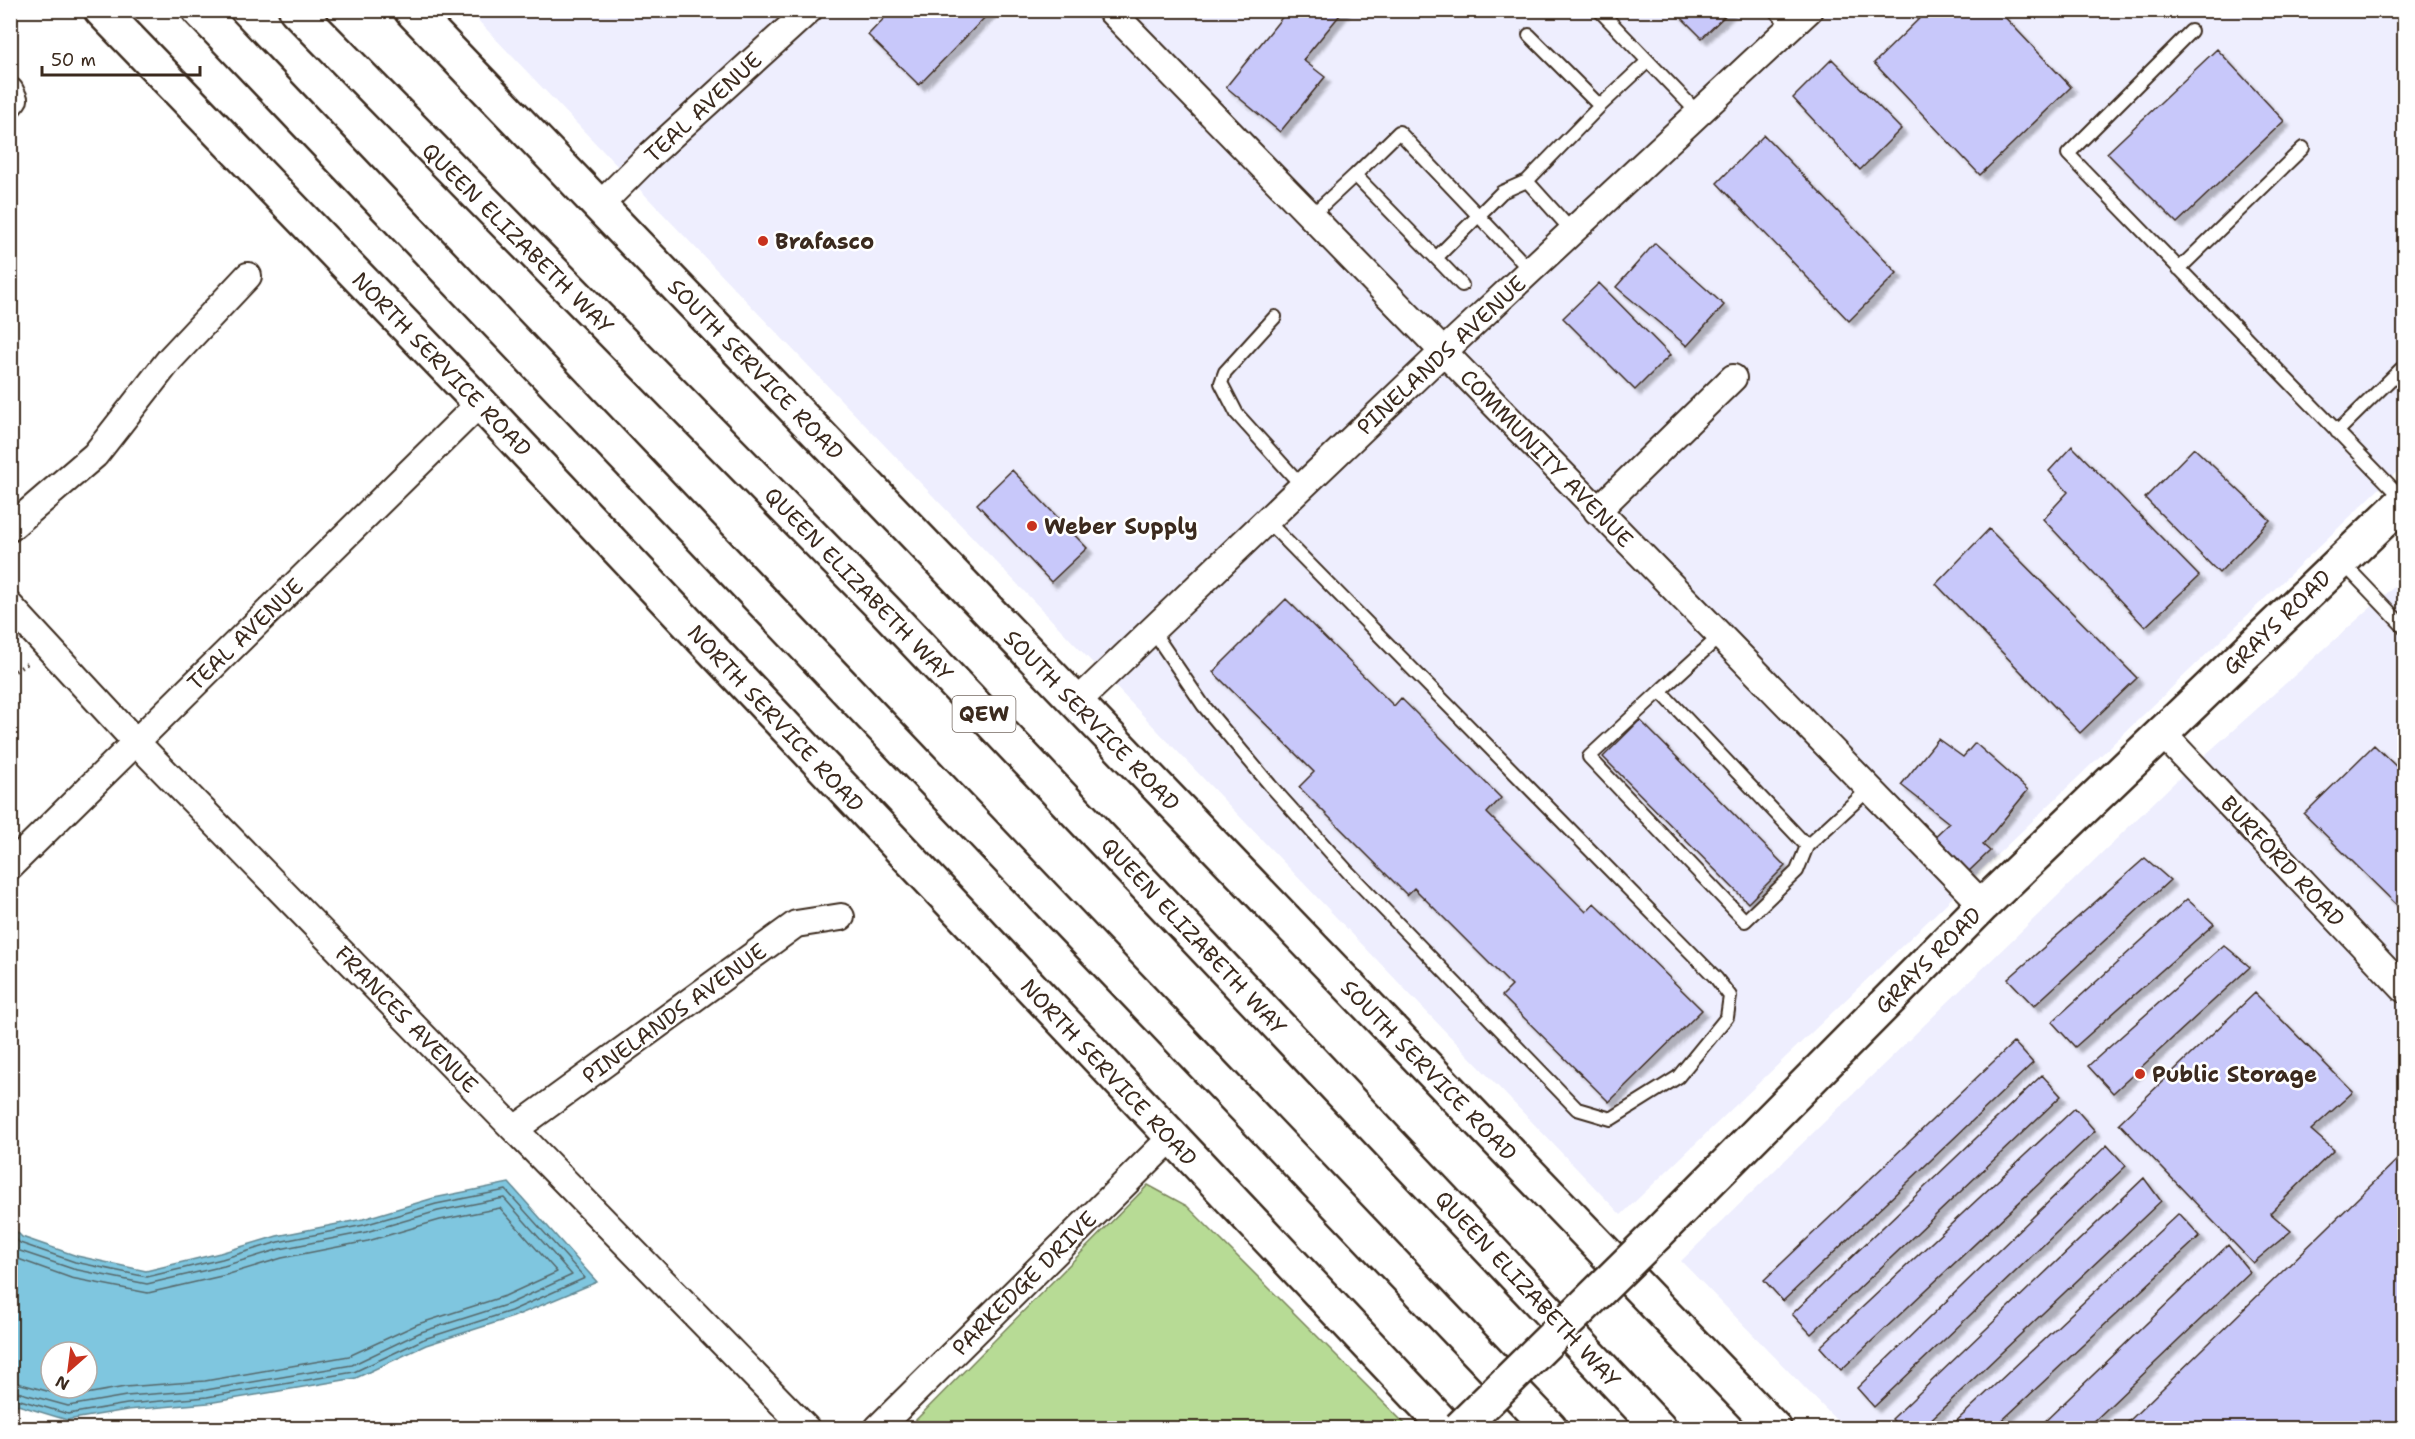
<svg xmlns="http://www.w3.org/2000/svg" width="2415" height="1439" font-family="'Shantell Sans',sans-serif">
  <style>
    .built { fill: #eeeefe }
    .green { fill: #b7db95; stroke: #79825a; stroke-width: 1.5 }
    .water { fill: #7fc6df; stroke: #648892; stroke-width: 1.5; fill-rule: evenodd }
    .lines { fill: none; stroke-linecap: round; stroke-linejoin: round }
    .shore { stroke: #56686b; stroke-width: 1.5 }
    .building { fill: #c8c8fa; stroke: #3b2a1e; stroke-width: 1.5; filter: url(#shadow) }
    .lane-casing { stroke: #3b2a1e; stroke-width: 16 }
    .street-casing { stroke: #3b2a1e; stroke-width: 30 }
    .secondary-casing { stroke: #3b2a1e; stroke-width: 38 }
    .highway-casing { stroke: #3b2a1e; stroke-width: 38 }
    .path { stroke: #3b2a1e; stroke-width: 4; stroke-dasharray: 1.5 4.5; stroke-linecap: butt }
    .lane { stroke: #fff; stroke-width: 12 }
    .street { stroke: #fff; stroke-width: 26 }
    .secondary { stroke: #fff; stroke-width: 33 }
    .highway { stroke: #fff; stroke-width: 33 }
    .secondary-bridge-casing { stroke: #3b2a1e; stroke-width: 38; stroke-linecap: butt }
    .secondary-bridge { stroke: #fff; stroke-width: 33 }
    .poi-dot { fill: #c8321e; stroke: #fff; stroke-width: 2 }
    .labels { text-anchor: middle; stroke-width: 5; stroke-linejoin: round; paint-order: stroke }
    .shield { fill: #fff; stroke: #766a62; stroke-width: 1.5 }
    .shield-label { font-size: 21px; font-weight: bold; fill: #3b2a1e }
    .street-label { font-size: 22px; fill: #3b2a1e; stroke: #fff }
    .poi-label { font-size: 22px; font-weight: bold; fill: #3b2a1e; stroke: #fff; text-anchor: start }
  </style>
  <defs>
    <filter id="shadow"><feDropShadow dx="5.5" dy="5.5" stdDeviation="1.5" flood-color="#0004"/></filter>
  </defs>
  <rect width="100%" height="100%" fill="#fff"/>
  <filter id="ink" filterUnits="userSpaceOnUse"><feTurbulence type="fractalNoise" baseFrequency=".0167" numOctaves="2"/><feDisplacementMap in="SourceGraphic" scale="12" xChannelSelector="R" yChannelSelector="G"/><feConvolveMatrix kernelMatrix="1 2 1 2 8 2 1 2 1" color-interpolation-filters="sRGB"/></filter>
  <g filter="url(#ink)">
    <!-- built -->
    <path class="built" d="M469 11H2404V465L1621 1215Z
      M2404 578V1428H1844L1681 1261 2177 780Z"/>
    <!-- green -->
    <path class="green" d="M1148 1185 1187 1206 1408 1427 908 1428Z"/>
    <!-- water -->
    <path class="water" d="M509 1183 597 1282 513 1317 426 1345 356 1378 208 1403 127 1410 67 1420 11 1403V1226L22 1237 77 1256 146 1271 220 1253 277 1236 363 1219 434 1198ZM51 1352H87V1388H51Z"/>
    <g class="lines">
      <!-- shore -->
      <path class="shore" d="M10 1234 20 1243 75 1262 147 1277 222 1259 278 1242 364 1225 436 1204 506 1190 585 1278 511 1311 424 1339 354 1372 207 1397 127 1404 68 1414 10 1397
        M10 1245 17 1250 73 1269 147 1284 224 1266 280 1249 366 1232 438 1211 504 1198 572 1275 509 1304 421 1332 352 1365 206 1390 126 1396 68 1406 10 1390
        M10 1256 71 1278 148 1293 226 1275 282 1258 368 1241 440 1220 500 1208 557 1272 505 1296 418 1324 349 1356 205 1381 125 1387 69 1397 10 1381"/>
    </g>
    <!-- building -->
    <path class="building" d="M892 10H992L919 85 868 35Z
      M1288 10H1344L1303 60 1325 77 1280 132 1226 87Z
      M1674 10H1731L1702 38Z
      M1928 10H1998L2071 87 1980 175 1874 63Z
      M2217 49 2284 121 2177 223 2107 153Z
      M1832 59 1901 129 1860 170 1793 98Z
      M1764 135 1897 273 1849 321 1717 183Z
      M1655 243 1724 305 1687 346 1616 287Z
      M1599 283 1670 355 1635 390 1563 318Z
      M2072 446 2199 576 2145 627 2043 519 2068 492 2049 471Z
      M2194 448 2270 520 2219 573 2145 498Z
      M1012 470 1087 548 1051 582 977 504Z
      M1989 529 2137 678 2080 733 1936 584Z
      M1286 599 1394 706 1401 698 1501 798 1487 813 1586 912 1594 903 1702 1010 1609 1102 1502 996 1512 986 1414 888 1407 895 1299 787 1314 772 1213 672Z
      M1640 720 1785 866 1748 903 1603 757Z
      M1938 739 1963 757 1975 743 2028 790 1983 845 1990 851 1968 872 1929 842 1949 823 1901 785Z
      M2374 745 2404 774V912L2304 814Z
      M2145 858 2170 880 2034 1006 2008 979Z
      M2187 899 2214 924 2075 1047 2052 1022Z
      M2224 945 2250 967 2113 1093 2088 1066Z
      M2255 993 2353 1092 2311 1130 2334 1150 2270 1213 2291 1231 2253 1263 2119 1123Z
      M2014 1042 2033 1063 1783 1301 1764 1280Z
      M2042 1075 2061 1096 1811 1334 1792 1314Z
      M2075 1108 2095 1131 1841 1370 1820 1347Z
      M2107 1145 2126 1166 1874 1407 1857 1388Z
      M2404 1153V1428H2122Z
      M2144 1178 2161 1201 1922 1428H1900L1892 1419Z
      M2179 1213 2200 1236 1994 1428H1949Z
      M2228 1245 2250 1272 2087 1428H2038Z"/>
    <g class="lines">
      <!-- lane casing -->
      <g class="lane-casing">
        <path id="lane" d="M1599 10 1698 113
          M1774 10 1791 28
          M2191 31 2068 154 2404 500
          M1529 35 1600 106 1648 61
          M1527 181 1502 192 1436 258 1355 175 1399 132 1530 270
          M1311 216 1355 175
          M1572 231 1527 181 1600 106
          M1436 258 1462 285
          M2179 269 2303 148
          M1275 317 1225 372 1221 383 1237 414 1302 486
          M2337 432 2401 369
          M2342 562 2404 627
          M1152 630 1203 705 1270 785 1349 873 1577 1109 1611 1119 1678 1077 1727 1017 1730 996 1716 978 1266 520
          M1720 636 1660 691 1807 846 1869 789
          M1660 691 1589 757 1745 921 1797 871 1807 846"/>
      </g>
      <!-- street casing -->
      <g class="street-casing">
        <path id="street" d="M1110 10 1983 905
          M10 91 14 99 10 104
          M599 206 650 155 809 10
          M1597 511 1733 378
          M10 528 95 455 170 359 248 276
          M10 606 135 741 806 1428
          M1076 703 1444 351 1809 10
          M2162 733 2404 989
          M10 866 480 403
          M515 1129 796 924 841 917
          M878 1428 1171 1138"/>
      </g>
      <!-- secondary casing -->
      <g class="secondary-casing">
        <path id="secondary" d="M101 10 480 403 1447 1428
          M411 10 1774 1428
          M1657 1234 1983 905 2404 501"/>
      </g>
      <!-- highway casing -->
      <g class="highway-casing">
        <path id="highway" d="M199 10 1550 1428
          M296 10 885 610 1659 1428"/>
      </g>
      <!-- path -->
      <path class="path" d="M10 674 30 662"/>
      <!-- lane -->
      <use href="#lane" class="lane"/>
      <!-- street -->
      <use href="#street" class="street"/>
      <!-- secondary -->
      <use href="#secondary" class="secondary"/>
      <!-- highway -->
      <use href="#highway" class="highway"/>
      <!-- secondary-bridge casing -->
      <g class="secondary-bridge-casing">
        <path id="secondary-bridge" d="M1460 1428 1657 1234"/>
      </g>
      <!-- secondary-bridge -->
      <use href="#secondary-bridge" class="secondary-bridge"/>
    </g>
  </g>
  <!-- markers -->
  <g class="poi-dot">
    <circle cx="763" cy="241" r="6"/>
    <circle cx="1032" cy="526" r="6"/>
    <circle cx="2140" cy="1074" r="6"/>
  </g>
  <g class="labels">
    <!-- shield labels -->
    <rect class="shield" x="952.5" y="696" width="63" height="36" rx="4.5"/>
    <g class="shield-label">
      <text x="984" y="721">QEW</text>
    </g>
    <!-- street labels -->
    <g class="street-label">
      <text transform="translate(703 107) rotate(-43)" y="8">TEAL AVENUE</text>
      <text transform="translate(518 238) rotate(45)" y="8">QUEEN ELIZABETH WAY</text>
      <text transform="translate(1441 355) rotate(-43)" y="8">PINELANDS AVENUE</text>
      <text transform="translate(442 364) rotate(46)" y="8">NORTH SERVICE ROAD</text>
      <text transform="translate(756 369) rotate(46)" y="8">SOUTH SERVICE ROAD</text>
      <text transform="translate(1547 458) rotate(46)" y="8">COMMUNITY AVENUE</text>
      <text transform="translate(859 584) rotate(46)" y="8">QUEEN ELIZABETH WAY</text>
      <text transform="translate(2277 622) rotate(-44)" y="8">GRAYS ROAD</text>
      <text transform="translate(245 634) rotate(-44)" y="8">TEAL AVENUE</text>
      <text transform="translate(776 718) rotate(47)" y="8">NORTH SERVICE ROAD</text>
      <text transform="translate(1092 720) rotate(46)" y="8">SOUTH SERVICE ROAD</text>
      <text transform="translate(2283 861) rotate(47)" y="8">BURFORD ROAD</text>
      <text transform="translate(1194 936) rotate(47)" y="8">QUEEN ELIZABETH WAY</text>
      <text transform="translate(1928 960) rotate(-45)" y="8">GRAYS ROAD</text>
      <text transform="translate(674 1013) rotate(-36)" y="8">PINELANDS AVENUE</text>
      <text transform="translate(407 1019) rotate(46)" y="8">FRANCES AVENUE</text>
      <text transform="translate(1429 1070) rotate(46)" y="8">SOUTH SERVICE ROAD</text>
      <text transform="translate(1109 1072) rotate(47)" y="8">NORTH SERVICE ROAD</text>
      <text transform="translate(1024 1283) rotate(-45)" y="8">PARKEDGE DRIVE</text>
      <text transform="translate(1528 1289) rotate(47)" y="8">QUEEN ELIZABETH WAY</text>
    </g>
    <!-- poi labels -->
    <g class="poi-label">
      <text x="775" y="249">Brafasco</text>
      <text x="1044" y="534">Weber Supply</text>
      <text x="2152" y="1082">Public Storage</text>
    </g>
  </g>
  <!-- margin -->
  <rect width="2415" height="1439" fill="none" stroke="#fff" stroke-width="36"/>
  <rect x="18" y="18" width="2379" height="1403" fill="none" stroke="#3b2a1e" stroke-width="2" filter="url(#ink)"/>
  <!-- north arrow -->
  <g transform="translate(69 1370) rotate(208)"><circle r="28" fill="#ffffff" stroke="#b1aaa5" stroke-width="1.5"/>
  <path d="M0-4.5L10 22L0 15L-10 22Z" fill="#c8321e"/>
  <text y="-9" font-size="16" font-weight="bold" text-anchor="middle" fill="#3b2a1e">N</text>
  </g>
  <!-- scale -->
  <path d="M42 66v9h158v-9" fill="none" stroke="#3b2a1e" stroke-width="3"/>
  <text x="51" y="66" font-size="18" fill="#3b2a1e" stroke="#ffffff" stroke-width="4.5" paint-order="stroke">50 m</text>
</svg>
